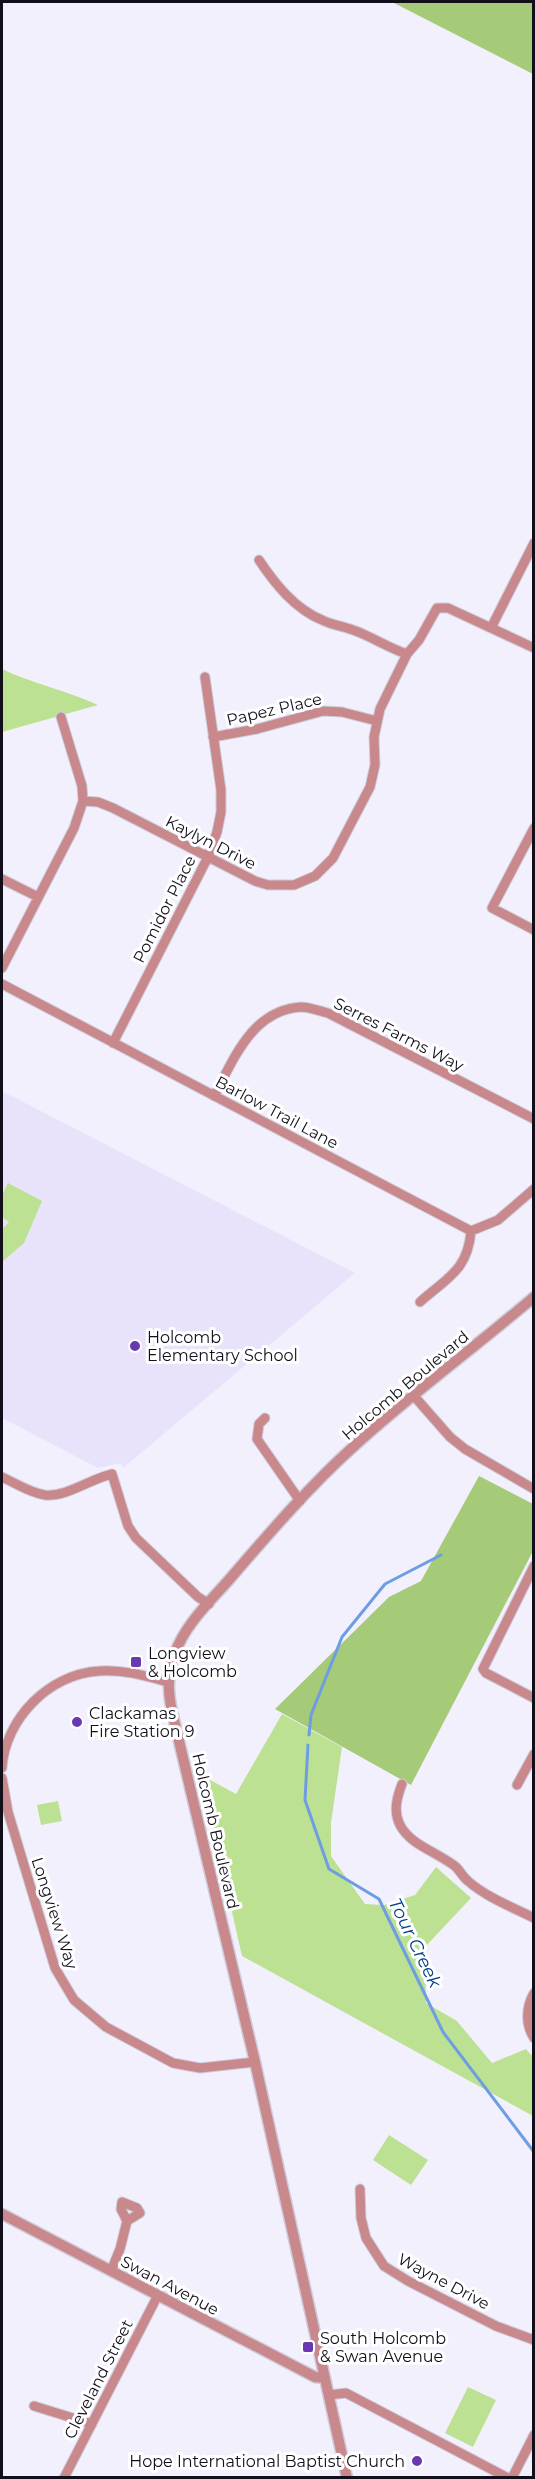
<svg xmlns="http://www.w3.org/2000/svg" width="535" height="2479" font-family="Montserrat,sans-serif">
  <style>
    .built { fill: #e8e2fa }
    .green { fill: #bde192 }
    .forest { fill: #a5ca78 }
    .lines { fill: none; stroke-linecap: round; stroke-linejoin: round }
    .stream { stroke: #6d9de2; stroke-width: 3 }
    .minor-casing { stroke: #cfccda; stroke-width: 11 }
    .tertiary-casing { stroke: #cfccda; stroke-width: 13 }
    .minor { stroke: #c8888c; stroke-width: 9 }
    .tertiary { stroke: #c8888c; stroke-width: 10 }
    .poi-dot { fill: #6839b1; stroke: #fff; stroke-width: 2 }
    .labels { text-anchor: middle; stroke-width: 6; stroke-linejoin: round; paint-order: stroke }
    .street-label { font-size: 16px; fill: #120f1a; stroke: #fff }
    .poi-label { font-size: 16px; fill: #120f1a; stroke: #fff; text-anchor: start }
    .water-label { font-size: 18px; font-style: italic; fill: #003f8f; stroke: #fff }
  </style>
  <rect width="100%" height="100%" fill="#f3f0fe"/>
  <!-- built -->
  <path class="built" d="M2 1091 355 1273 123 1468 121 1463 98 1468 2 1418Z"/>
  <!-- green -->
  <path class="green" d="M2 669C33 684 66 690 98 705L2 732Z
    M8 1183 42 1201 24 1243 2 1262V1229L9 1222 2 1217V1195Z
    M282 1714 342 1747 331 1823V1856L365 1904 384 1905 415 1895 436 1867 471 1898 425 1947 426 2003 457 2021 492 2063 526 2049 533 2057V2116L242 1956 201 1775 236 1794Z
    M58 1801 62 1821 41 1825 37 1805Z
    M389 2135 428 2160 411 2185 373 2160Z
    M468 2387 496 2400 473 2447 445 2433Z"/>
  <!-- forest -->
  <path class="forest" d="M392 2H533V74Z
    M479 1476 533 1504V1551L411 1785 275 1709 389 1597 421 1581Z"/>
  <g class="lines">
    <!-- stream -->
    <path class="stream" d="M309 1735 311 1715 342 1637 385 1584 441 1555
      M308 1745 305 1800 329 1869 379 1899 443 2032 534 2152"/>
    <!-- minor casing -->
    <g class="minor-casing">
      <path id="minor" d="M259 560C275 584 295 609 322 620 332 625 342 626 353 630 371 636 388 648 407 654
        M491 628 534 543
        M213 737 257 729 323 711 342 712 377 721
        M83 801 98 802 113 808 255 881 268 885H294L315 876 333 858 370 787 375 765 374 737 380 709 407 654 419 640 437 608H448L534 648
        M534 828 492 908 534 930
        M2 879 38 897
        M2 968 74 828 83 801 82 786 61 717
        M2 984 471 1231 498 1220 534 1189
        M113 1043 208 857 217 832 221 812V790L205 677
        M214 1096C234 1059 252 1010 301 1007 309 1007 320 1011 328 1013L534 1119
        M420 1302C447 1278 468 1270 471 1231
        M414 1396 450 1437 465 1449 534 1489
        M265 1418 259 1424 257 1439 300 1501
        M2 1477C15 1483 30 1493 45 1495 67 1497 90 1479 112 1474L128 1526 136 1538 198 1597 209 1604
        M534 1566 483 1669 486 1673 534 1698
        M2 1768C5 1719 49 1674 99 1671 122 1669 146 1676 168 1682
        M2 1778 8 1812 55 1968 74 2000 106 2027 173 2063 200 2068 255 2062
        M402 1784C397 1797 393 1811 400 1825 411 1846 438 1852 456 1867 460 1871 463 1877 468 1881 486 1897 512 1907 534 1918
        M517 1785 534 1754
        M534 1993C526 2007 525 2024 534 2038
        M360 2189 361 2218 366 2238 384 2266 408 2281 496 2326 534 2340
        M111 2271 120 2249 127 2221 121 2209 122 2202 137 2208 140 2213 127 2221
        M329 2395 346 2393 508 2478
        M34 2406 92 2424
        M64 2478 158 2295
        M512 2478 534 2435"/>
    </g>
    <!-- tertiary casing -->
    <g class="tertiary-casing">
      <path id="tertiary" d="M2 2214 315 2377 325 2378
        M347 2478 255 2062 174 1720C168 1696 166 1676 175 1653 186 1622 214 1598 234 1574 272 1530 310 1486 352 1448 410 1395 474 1348 534 1297"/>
    </g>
    <!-- minor -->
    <use href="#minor" class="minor"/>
    <!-- tertiary -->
    <use href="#tertiary" class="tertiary"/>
  </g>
  <!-- markers -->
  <g class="poi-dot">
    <circle cx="135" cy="1346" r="6"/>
    <rect x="130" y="1656" width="12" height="12" rx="3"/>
    <circle cx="77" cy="1722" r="6"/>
    <rect x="302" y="2341" width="12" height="12" rx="3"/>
    <circle cx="417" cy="2461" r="6"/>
  </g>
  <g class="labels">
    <!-- street labels -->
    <g class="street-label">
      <text transform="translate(274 709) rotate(-13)" y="6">Papez Place</text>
      <text transform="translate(211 842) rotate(27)" y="6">Kaylyn Drive</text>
      <text transform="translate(164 909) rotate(-63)" y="6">Pomidor Place</text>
      <text transform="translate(399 1034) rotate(27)" y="6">Serres Farms Way</text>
      <text transform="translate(277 1112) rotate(28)" y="6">Barlow Trail Lane</text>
      <text transform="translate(405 1385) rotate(-40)" y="6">Holcomb Boulevard</text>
      <text transform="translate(216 1831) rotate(77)" y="6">Holcomb Boulevard</text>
      <text transform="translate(55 1913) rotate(72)" y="6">Longview Way</text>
      <text transform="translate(444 2281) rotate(28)" y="6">Wayne Drive</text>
      <text transform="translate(170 2285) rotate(28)" y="6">Swan Avenue</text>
      <text transform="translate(98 2379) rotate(-63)" y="6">Cleveland Street</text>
    </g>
    <!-- poi labels -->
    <g class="poi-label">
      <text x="147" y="1343">Holcomb<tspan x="147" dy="18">Elementary School</tspan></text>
      <text x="148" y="1659">Longview<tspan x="148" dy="18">&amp; Holcomb</tspan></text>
      <text x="89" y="1719">Clackamas<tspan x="89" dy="18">Fire Station 9</tspan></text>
      <text x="320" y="2344">South Holcomb<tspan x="320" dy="18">&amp; Swan Avenue</tspan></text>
      <text x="405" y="2467" text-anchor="end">Hope International Baptist Church</text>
    </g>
    <!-- water labels -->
    <g class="water-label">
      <text transform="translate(415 1943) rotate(64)" y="6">Tour Creek</text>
    </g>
  </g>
  <!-- border -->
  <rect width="535" height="2479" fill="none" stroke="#120f1a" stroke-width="6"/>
</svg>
